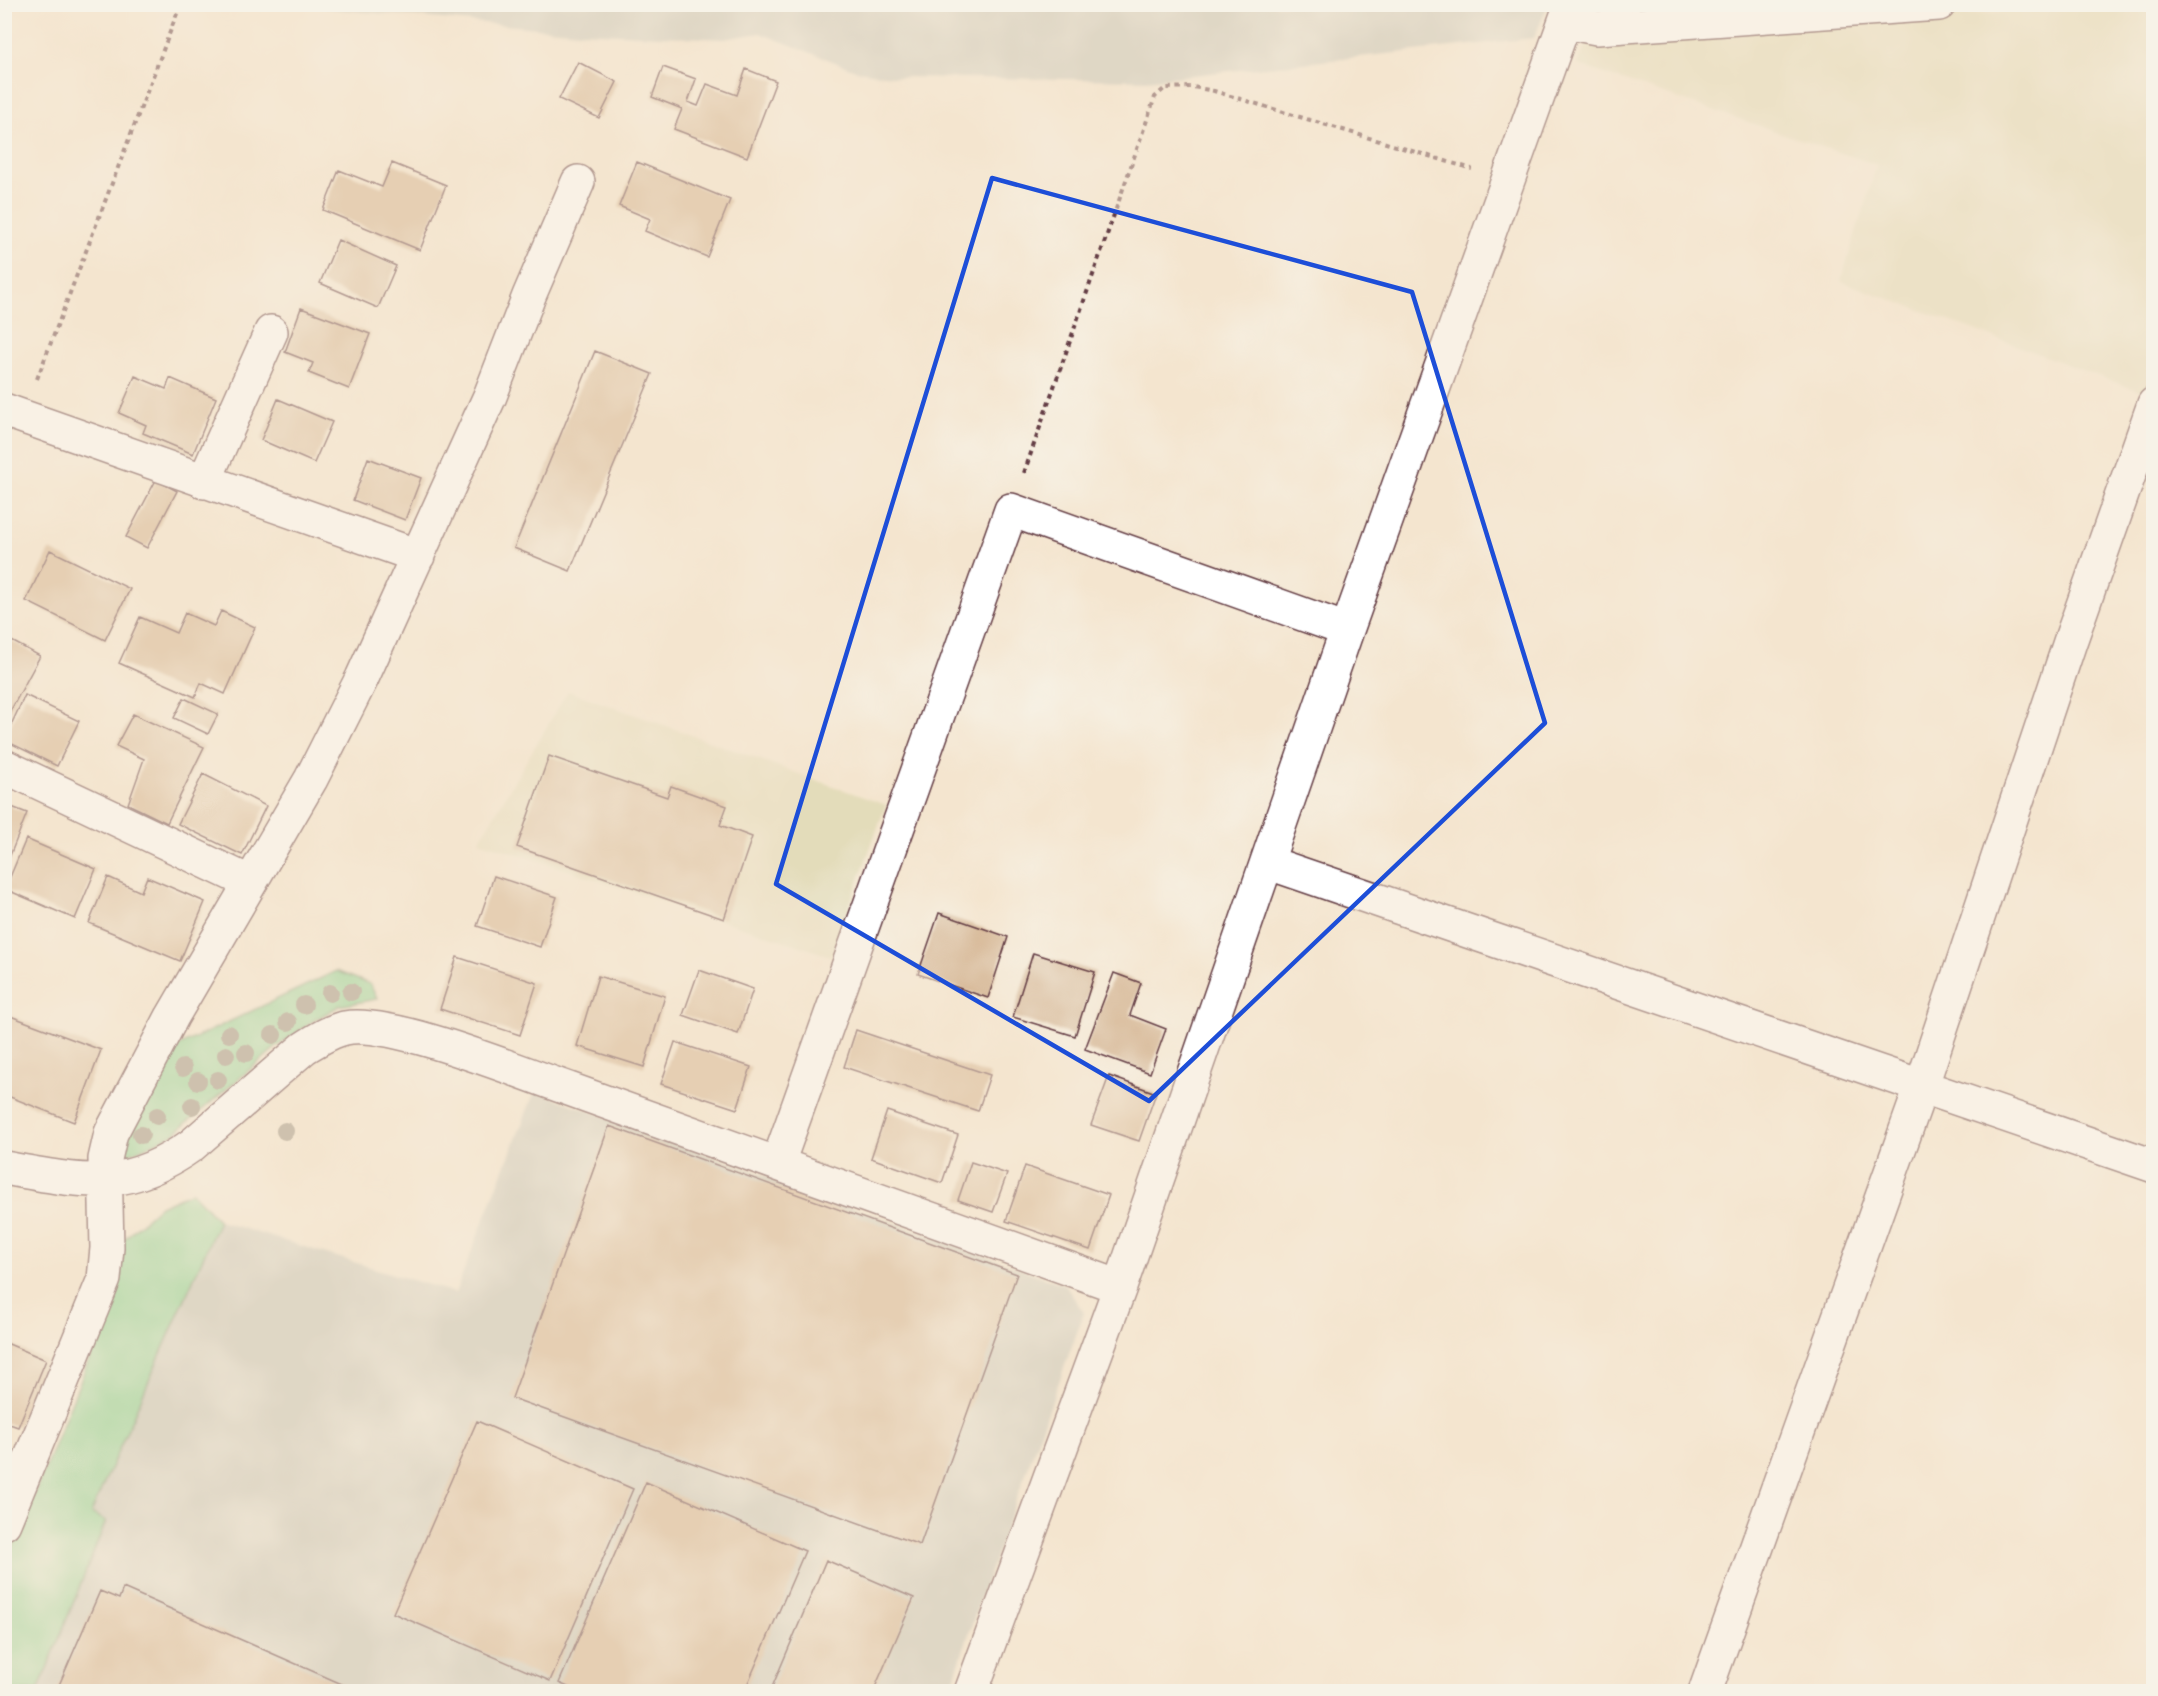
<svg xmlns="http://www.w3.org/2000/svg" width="2158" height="1696" font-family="'Architects Daughter',sans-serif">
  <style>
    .built { fill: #e3dcba }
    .industrial { fill: #c6c5b8 }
    .green { fill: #85d18f; stroke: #68785d; stroke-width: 1.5 }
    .building { fill: #d4b390 }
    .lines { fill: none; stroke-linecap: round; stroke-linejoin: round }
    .minor-casing { stroke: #643d44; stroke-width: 36 }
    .path { stroke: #643d44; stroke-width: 4; stroke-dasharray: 4.5 4.5; stroke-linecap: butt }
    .minor { stroke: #fff; stroke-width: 33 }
    .tree { fill: #a09585 }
    .marked { fill: none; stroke: #1d4ed8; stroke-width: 4.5; stroke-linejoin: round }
  </style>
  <rect width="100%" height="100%" fill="#f7f3e8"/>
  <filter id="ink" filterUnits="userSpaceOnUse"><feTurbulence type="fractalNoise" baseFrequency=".0167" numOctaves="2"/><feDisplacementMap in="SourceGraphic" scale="12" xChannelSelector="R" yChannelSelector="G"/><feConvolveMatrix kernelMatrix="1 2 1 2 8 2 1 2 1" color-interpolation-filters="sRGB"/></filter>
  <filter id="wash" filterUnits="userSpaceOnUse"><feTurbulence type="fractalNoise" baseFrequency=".008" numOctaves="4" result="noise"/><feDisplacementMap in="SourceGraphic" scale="24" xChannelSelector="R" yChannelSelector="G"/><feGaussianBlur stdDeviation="1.35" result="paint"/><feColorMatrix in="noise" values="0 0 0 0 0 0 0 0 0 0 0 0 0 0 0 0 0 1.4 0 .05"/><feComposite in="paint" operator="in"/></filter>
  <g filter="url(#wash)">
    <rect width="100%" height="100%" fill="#f4e5cf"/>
    <!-- built -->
    <path class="built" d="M2102 5H2153L2154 370 2145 393 1841 281 1877 165 1578 65 1584 49 1596 41Z
      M568 691 886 805 831 956 479 841Z"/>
    <!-- industrial -->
    <path class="industrial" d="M1592 4 1724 5 1605 14 1590 8Z
      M290 5H1548L1534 38 1147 80 898 77 858 71 760 33 724 39 580 32Z
      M535 1091 1065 1285 1084 1313 982 1594 950 1691 38 1692 106 1521 90 1513 219 1221 455 1293Z"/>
    <!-- green -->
    <path class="green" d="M336 971 370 984 377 999 339 1006 315 1020 278 1046 172 1135 125 1156 116 1144 178 1046Z
      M192 1192 219 1221 91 1513 106 1521 38 1691 5 1692V1566L98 1337 117 1282 124 1239 160 1206Z"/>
    <g id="blocks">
      <!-- building -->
      <path class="building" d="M578 62 617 82 599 118 559 99Z
        M663 67 696 79 688 102 698 106 707 84 737 95 746 69 776 81 747 157 674 129 682 109 652 97Z
        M637 162 730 200 707 257 645 231 650 219 619 206Z
        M392 163 446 185 420 250 323 210 339 170 382 187Z
        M338 240 396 266 378 308 320 283Z
        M301 308 370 334 349 389 309 373 313 363 285 352Z
        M595 351 652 374 570 571 514 548Z
        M135 376 166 389 170 378 216 398 193 454 143 433 146 425 119 413Z
        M278 399 332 422 314 463 261 440Z
        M368 458 421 478 405 520 353 500Z
        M156 480 177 491 147 548 126 537Z
        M50 550 130 589 105 640 26 601Z
        M221 611 255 627 225 694 201 683 195 697 119 663 140 617 176 633 185 613 214 626Z
        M4 637 40 656 6 719H4Z
        M25 695 79 721 57 766 4 740Z
        M184 698 218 714 208 734 174 718Z
        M133 714 204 747 167 823 128 804 144 759 116 746Z
        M549 756 667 797 671 786 727 806 720 825 752 837 724 919 517 847Z
        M203 774 266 806 242 855 178 824Z
        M4 804 27 813 5 868H4Z
        M26 839 96 869 75 919 5 889Z
        M494 876 557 897 540 947 477 926Z
        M108 877 141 892 147 877 205 902 180 961 89 923Z
        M939 913 1008 937 988 998 918 974Z
        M1033 953 1095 972 1075 1036 1013 1017Z
        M457 957 537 983 520 1035 440 1009Z
        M699 970 753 989 738 1034 683 1015Z
        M1114 973 1141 983 1130 1015 1166 1029 1150 1073 1085 1049Z
        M598 976 665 996 644 1067 577 1046Z
        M5 1014 101 1050 74 1122 5 1095Z
        M856 1030 990 1075 978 1111 844 1067Z
        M675 1042 751 1067 737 1109 661 1084Z
        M1109 1076 1156 1093 1139 1141 1091 1125Z
        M887 1111 958 1135 942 1183 871 1158Z
        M609 1126 1017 1274 920 1545 512 1398Z
        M971 1162 1007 1174 993 1212 958 1200Z
        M1025 1166 1109 1195 1090 1250 1006 1221Z
        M4 1342 46 1360 18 1427 4 1422Z
        M477 1421 633 1489 550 1681 393 1613Z
        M646 1482 805 1551 744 1692H579L559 1683Z
        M826 1560 914 1598 873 1692H770Z
        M123 1588 360 1692H56L100 1591 119 1599Z"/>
    </g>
  </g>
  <g filter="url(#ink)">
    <use href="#blocks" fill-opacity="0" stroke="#643d44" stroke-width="1.5"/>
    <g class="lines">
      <!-- minor casing -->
      <g class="minor-casing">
        <path id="minor" d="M1565 22 1597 28 1939 4
          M4 410 418 556
          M204 482 271 332
          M4 766 249 882
          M1269 863 2154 1166
          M778 1163 1011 510 1347 630
          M4 1168C81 1181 124 1194 192 1145L304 1048C317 1040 330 1031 345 1028 389 1019 512 1069 558 1085L1120 1287
          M4 1523 104 1279 107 1248 105 1159 111 1133 172 1017 311 779 362 678 490 396 529 296 578 182
          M971 1692 1120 1287 1347 630 1571 4
          M1705 1692 1922 1085 2070 642 2154 404"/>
      </g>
      <!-- path -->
      <path class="path" d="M37 379 178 11
        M1024 473 1155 97 1165 88 1193 87 1214 91 1472 169"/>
      <!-- minor -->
      <use href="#minor" class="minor"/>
    </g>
    <!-- trees -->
    <g class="tree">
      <circle cx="351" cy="992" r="9"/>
      <circle cx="330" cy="993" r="9"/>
      <circle cx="304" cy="1005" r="9"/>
      <circle cx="288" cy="1022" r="9"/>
      <circle cx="229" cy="1034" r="9"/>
      <circle cx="273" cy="1035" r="9"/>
      <circle cx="246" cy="1053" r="9"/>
      <circle cx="226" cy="1055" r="9"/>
      <circle cx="183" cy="1068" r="9"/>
      <circle cx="218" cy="1080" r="9"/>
      <circle cx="198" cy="1081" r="9"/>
      <circle cx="192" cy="1106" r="9"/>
      <circle cx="157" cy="1116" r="9"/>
      <circle cx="285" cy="1131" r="9"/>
      <circle cx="141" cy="1135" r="9"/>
    </g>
  </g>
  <!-- marked area -->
  <path d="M0 0H2158V1696H0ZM992 178 1412 292 1545 723 1149 1101 776 884Z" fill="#f4e5cf" fill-opacity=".55" fill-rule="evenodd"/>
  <path class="marked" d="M992 178 1412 292 1545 723 1149 1101 776 884Z"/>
  <!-- margin -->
  <rect width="2158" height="1696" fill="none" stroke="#f7f3e8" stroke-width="24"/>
</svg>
